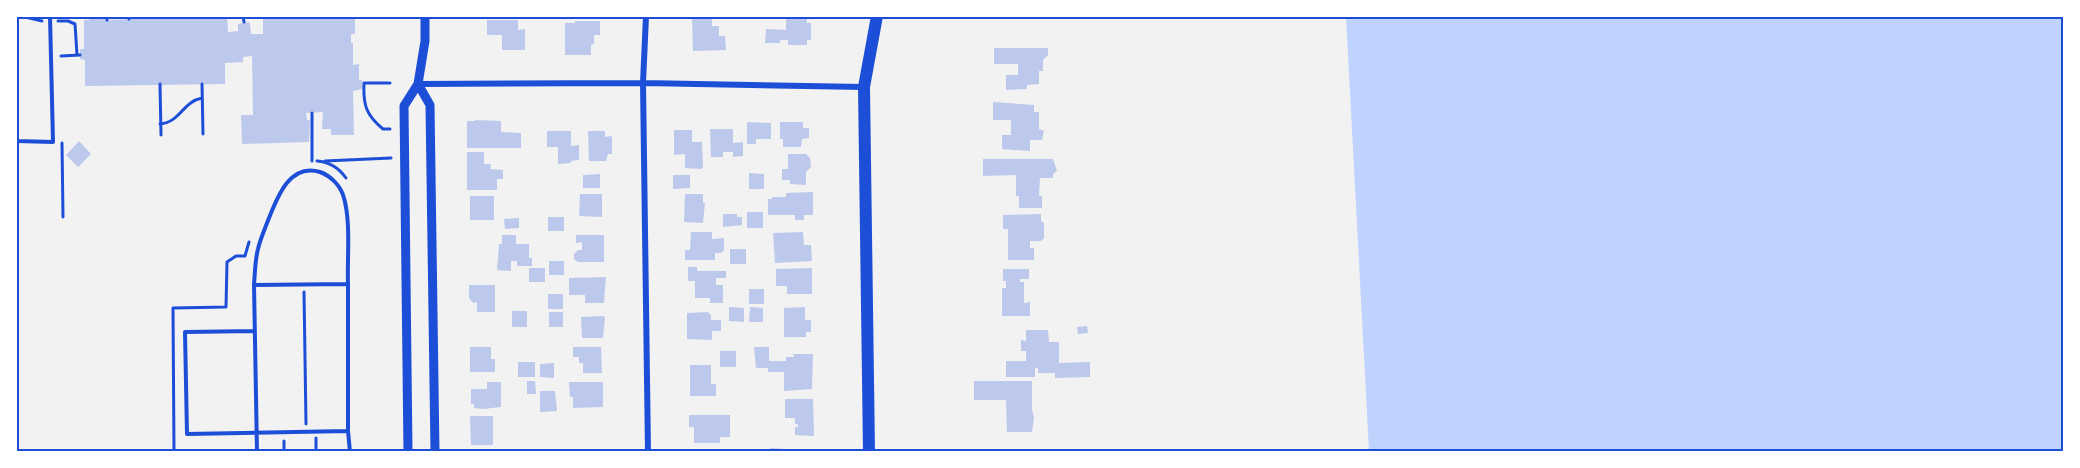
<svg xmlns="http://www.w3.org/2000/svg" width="2080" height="468" font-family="'PT Sans Narrow',sans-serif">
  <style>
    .water { fill: #bfd3fe }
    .building { fill: #bdc9ec }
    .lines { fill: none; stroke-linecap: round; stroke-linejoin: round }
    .path { stroke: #1d4ed8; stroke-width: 3 }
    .service { stroke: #1d4ed8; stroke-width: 4 }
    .minor { stroke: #1d4ed8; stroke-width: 6 }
    .tertiary { stroke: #1d4ed8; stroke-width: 9 }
    .primary { stroke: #1d4ed8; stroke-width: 12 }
    .neatline { fill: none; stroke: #1d4ed8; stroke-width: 2 }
  </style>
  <rect width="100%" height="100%" fill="#f2f2f2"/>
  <!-- water -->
  <path class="water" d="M1346 17H2063V451H1369Z"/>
  <!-- building -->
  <path class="building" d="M89 16H105V20H107L133 19V16H227L228 32 238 31V24L249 22 250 24 251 34H263V16H355V34H351V43H353V65L359 64V80H362V89L353 91 354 135H331V129H322L323 112 306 113 307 120H310L309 142 242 144 241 115H253L252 56 243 57V62L225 63V84L85 86V60L80 59V49H84V20H89Z
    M786 17H807V23H811V40H807V45H788V40H780V43H765L766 29 786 30Z
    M692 18H712V26H719V36H725L726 50 693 51Z
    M487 20H518V30L525 29V50H502V35H487Z
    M575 21H600V35H594V44L591 45V55H565V23H575Z
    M994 48H1048V55L1043 60V71H1039V84L1027 85V89L1006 90V75H1018V64H994Z
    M993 102 1034 105V112H1039V129L1044 131 1042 140H1030V151L1002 149V135H1011V120H993Z
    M475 120 501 121V132L521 133V148H467V121H475Z
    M747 122 771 123V139H756V144H747Z
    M780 122H803V128H809V138L802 139 801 147H783V139H780Z
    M710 129H733V143L743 142V156L733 157V152H723V157H711Z
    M674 130H692V142H702L703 168 701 169 685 168V154L674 155Z
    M547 131H571V146L579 145V160L571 161V163L558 164V147H547Z
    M588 131H605V137L612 136V154H608L606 161H589Z
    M79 141 91 154 78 167 66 155Z
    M467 152H484V164H491L490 169 503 170V179H497V190H467Z
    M788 154H806L810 158 811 167 806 172V185L790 184V180H782V169H788Z
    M983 159H1053L1057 171 1053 174V178H1040L1039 196H1042V208H1019V196H1016V175L983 176Z
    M749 173 764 174V189H749Z
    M600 174V188H583V175Z
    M673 175H690V188L673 189Z
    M813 192V215H804V220H795V215H768V199H772V197H786V193Z
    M580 194H602V217L579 216Z
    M685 194H703V203H705L703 223 684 222Z
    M470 196H494V220H470Z
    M747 212H763V228H747Z
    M723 214H737V217H742V225L723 227Z
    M1041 214V221L1044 223V238L1041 241H1030V248H1034V260H1008V229H1003V215Z
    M548 217H564V231H548Z
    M519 218V228L505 229 504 219Z
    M691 232H712V239L724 238V250L721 253H715V260H685V250H690Z
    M803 232 804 245H811L812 261 775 263 773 233Z
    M502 235H516V244H529V258H532V266H517V261H511V271L497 270 499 244H502Z
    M576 235H604V262H578L574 259V254L578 250H582V242L576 243Z
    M730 249H746V264H730Z
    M549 261H564V275H549Z
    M688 267H697V271H726V278H716V285H723V303H710V298H695V281H688Z
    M529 268H545V282H529Z
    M812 268V294H787V286H776V269Z
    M1003 269H1029V279H1020V282H1024V303L1030 302V316H1002V288H1006V281H1003Z
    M606 277 604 303H585V295H569V278Z
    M469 285H495V312H477V302L473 303 469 298Z
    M749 289H764V304H749Z
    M548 294H563V309H548Z
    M729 307 744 308V322L729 321Z
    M750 307 763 308V322H749Z
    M805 307V320H811V332H806V337H784V308Z
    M512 311H527V327H512Z
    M549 312H563V327H549Z
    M708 312 711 315V320H721V331H712V340L687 339V313Z
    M602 316 605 317 603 338H582L581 317Z
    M1087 326 1088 333 1078 334 1077 327Z
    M1026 330H1048L1049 342H1059V363L1090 362V377L1055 378V373H1038V368H1035V377H1006V361H1026V351H1021V340L1026 341Z
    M470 347H491V359H495V372H470Z
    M573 347H601L602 373H583V363H579V357H573Z
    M754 347H769V361H786V357H794L793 354H813L812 389 784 391V372H768V368H756Z
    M720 351H736V367H720Z
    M518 362H535V377H518Z
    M554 363V378L540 377V364Z
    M690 365H711V384H716V396H690Z
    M527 381H535L536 394H527Z
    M974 381H1032V409L1034 418 1032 432H1007L1006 400H974Z
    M487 382H501V407L483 409 474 408V404H471V389H487Z
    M569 382H603V407L573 408V397H570Z
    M540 391H555L557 411 540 412Z
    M785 399H813L814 436 795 435V427H798V424H795V418H785Z
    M689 415H730V437H720V443H694V427H689Z
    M470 416H493V445H471Z
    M770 448 803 450V452H770Z
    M520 449H537V452H520Z
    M538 449H555V452H538Z"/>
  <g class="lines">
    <!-- path -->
    <path class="path" d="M21 16 42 21
      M107 16V20
      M129 16V19
      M243 16 244 22
      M58 21H68L75 24 77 55
      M61 56 80 55
      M364 83C363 105 366 115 383 129H390
      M365 83H390
      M160 84 161 135
      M202 84 203 134
      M312 113V161
      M160 124C181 122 182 102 202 98
      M62 143 63 217
      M317 161C329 162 339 168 346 178
      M325 161 391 158
      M304 292 306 424
      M316 438V452
      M284 441V452
      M174 452 173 308 226 307 227 262 236 256H245L249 242"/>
    <!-- service -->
    <path class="service" d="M16 122 17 141 53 142 50 16
      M254 285C255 273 255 260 258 249 260 240 264 231 267 223 276 201 288 162 320 172 331 176 341 186 344 198 351 223 347 258 348 284
      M255 331 185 332 187 434 348 431
      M257 452 254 285 348 284V431L350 452"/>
    <!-- minor -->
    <path class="minor" d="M646 16 643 83 648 452
      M418 84 643 83 864 87"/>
    <!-- tertiary -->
    <path class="tertiary" d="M418 84 430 105 435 452
      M408 452 404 106 418 84 425 41V16"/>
    <!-- primary -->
    <path class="primary" d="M869 452 864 87 877 16"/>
  </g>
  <!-- border -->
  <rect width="2080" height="468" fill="none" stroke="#ffffff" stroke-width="36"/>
  <rect x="18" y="18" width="2044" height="432" class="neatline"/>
</svg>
